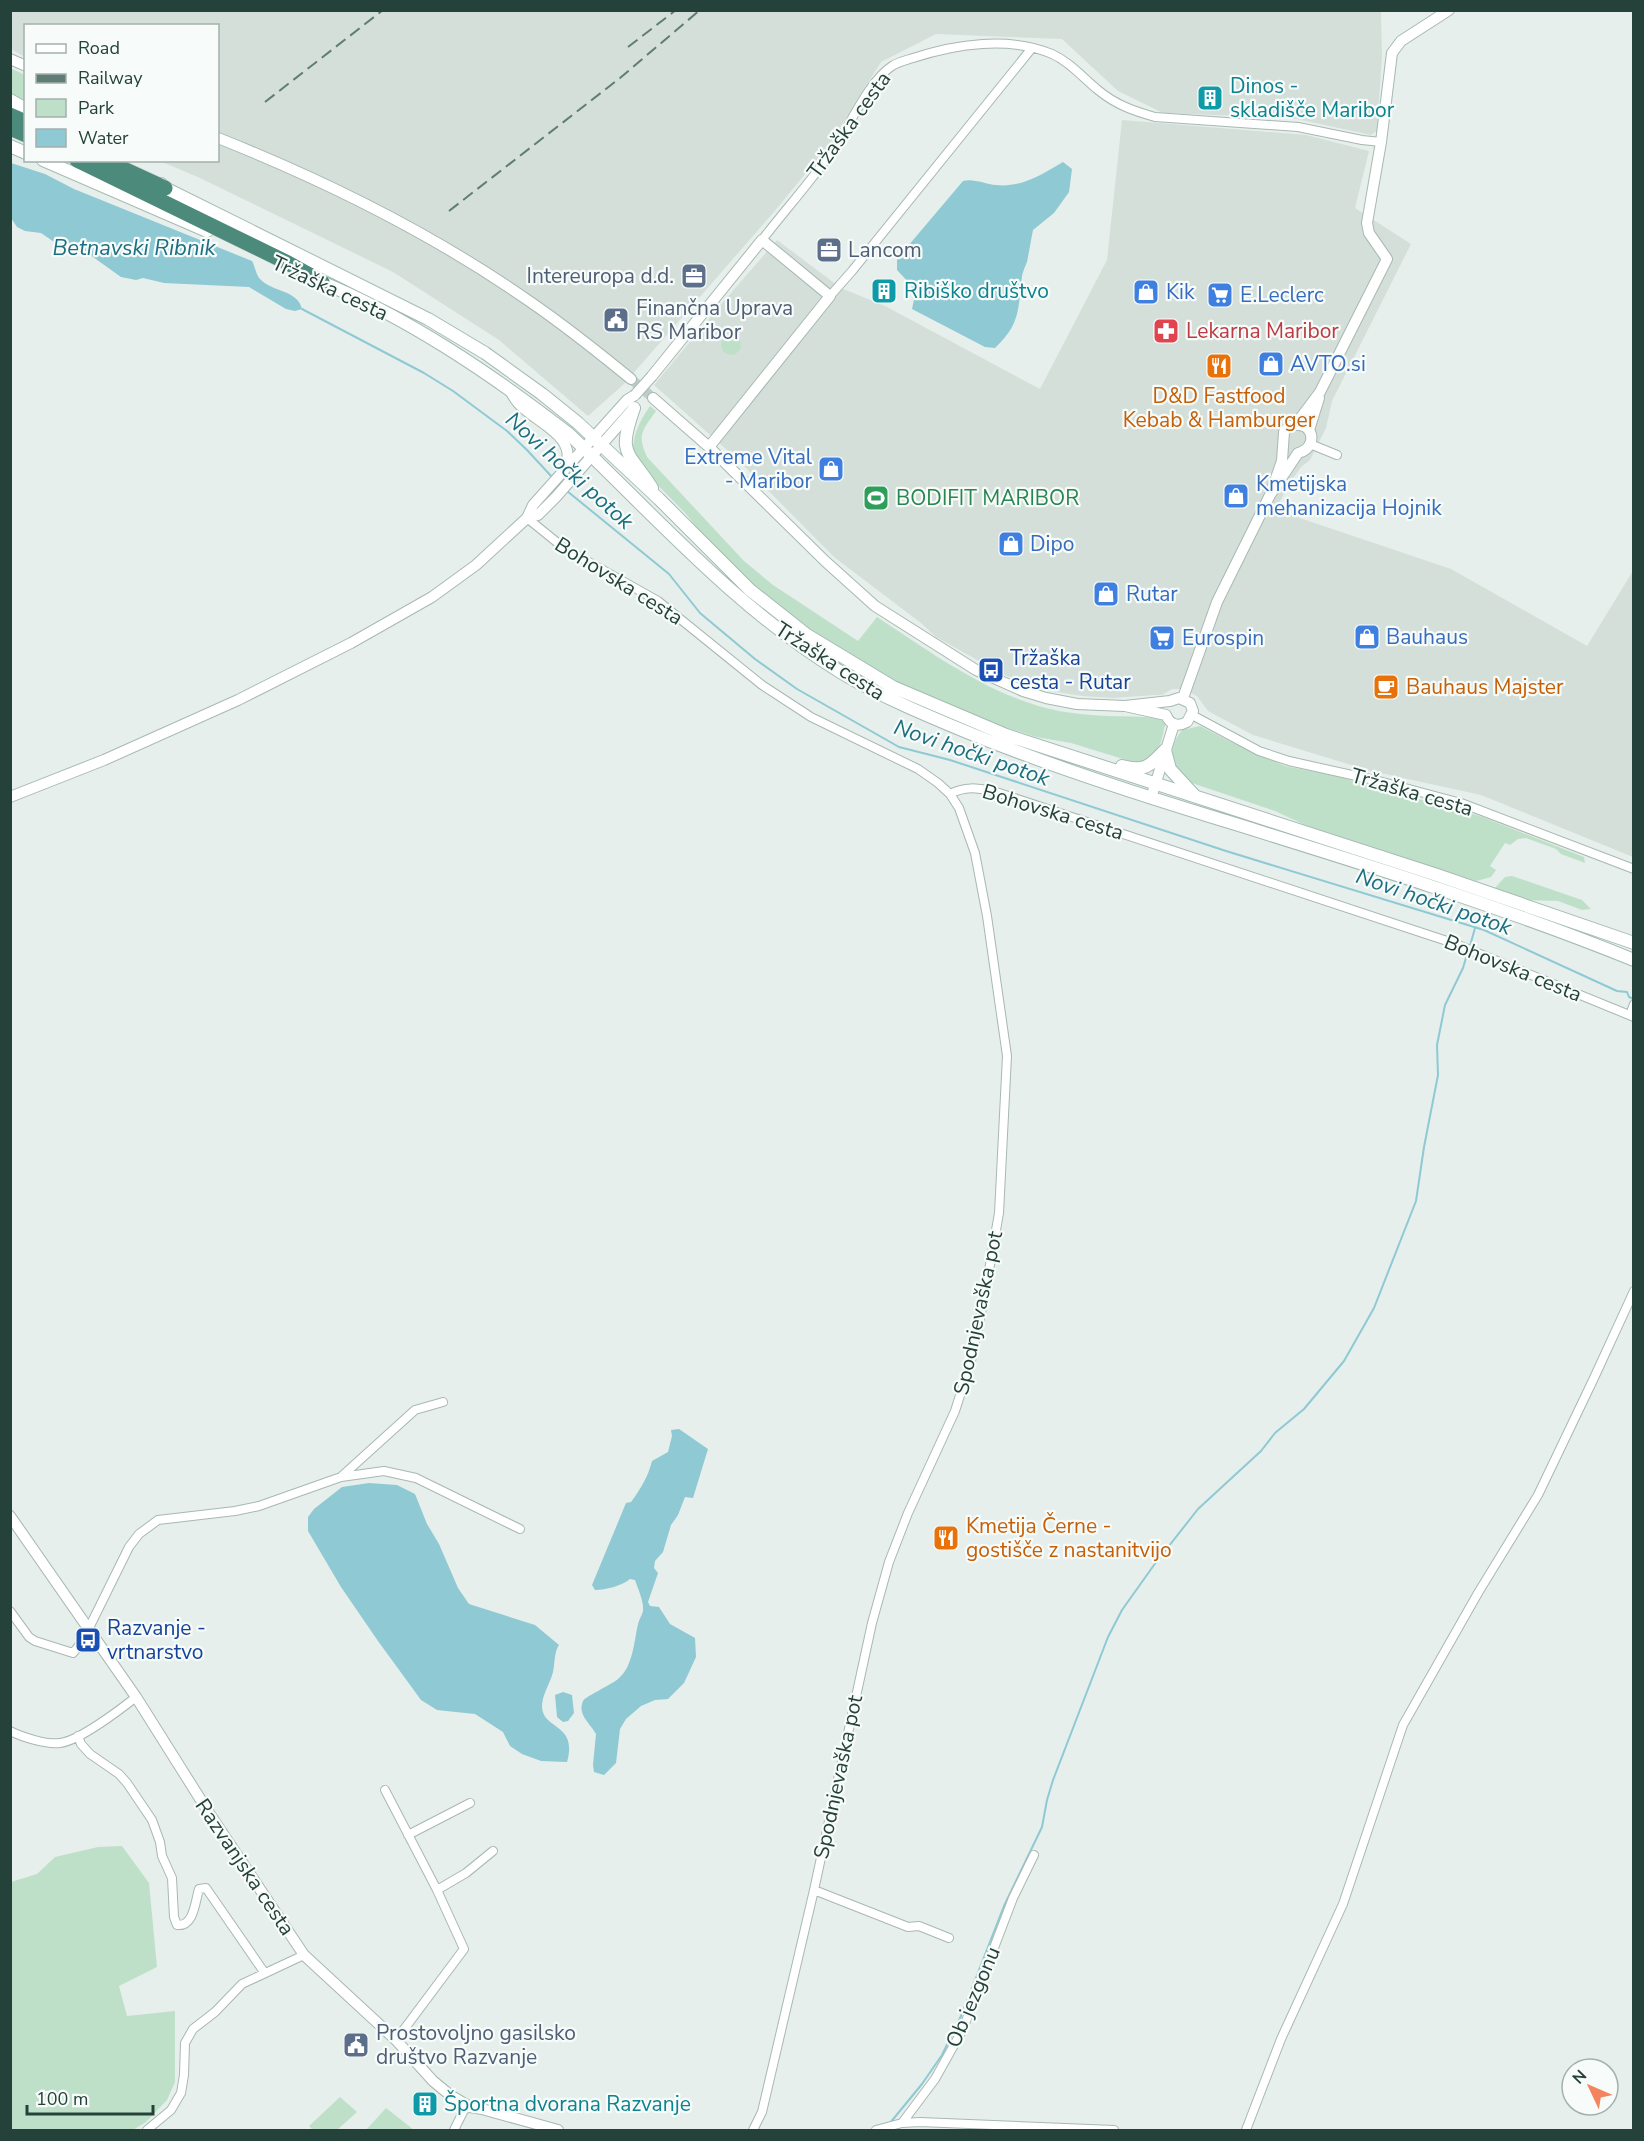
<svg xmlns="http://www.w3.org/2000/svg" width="1644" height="2141" font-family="'Nunito Sans',sans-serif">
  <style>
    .built { fill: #d4dfda }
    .green { fill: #bfe0c8 }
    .water { fill: #8ec9d4 }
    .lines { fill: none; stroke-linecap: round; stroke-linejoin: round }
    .stream { stroke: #8ec9d4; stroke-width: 2 }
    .tertiary-tunnel { stroke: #bfccc8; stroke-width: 10; stroke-dasharray: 10 5; stroke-linecap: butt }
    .minor-casing { stroke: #a8b8b2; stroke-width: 10 }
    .tertiary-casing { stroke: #a8b8b2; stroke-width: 12 }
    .secondary-casing { stroke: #a4bbb3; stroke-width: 14 }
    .trunk-casing { stroke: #c2cac8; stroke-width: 16 }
    .minor { stroke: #fff; stroke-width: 8 }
    .tertiary { stroke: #fff; stroke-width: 10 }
    .secondary { stroke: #fff; stroke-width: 12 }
    .trunk { stroke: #4c8a7c; stroke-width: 15 }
    .rail { stroke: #5f7d75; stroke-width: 2; stroke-dasharray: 12 6; stroke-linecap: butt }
    .tertiary-bridge-casing { stroke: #a8b8b2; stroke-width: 12; stroke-linecap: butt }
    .tertiary-bridge { stroke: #fff; stroke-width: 10 }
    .labels { text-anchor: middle; stroke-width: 4.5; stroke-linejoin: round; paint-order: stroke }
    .culture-label { font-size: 21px; fill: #0d838f; stroke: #f7fbf9; text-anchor: start }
    .street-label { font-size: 21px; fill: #24423a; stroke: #f7fbf9 }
    .service-label { font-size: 21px; fill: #4e5e75; stroke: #f7fbf9; text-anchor: start }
    .shop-label { font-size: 21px; fill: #366cbe; stroke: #f7fbf9; text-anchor: start }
    .health-label { font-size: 21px; fill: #be3a42; stroke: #f7fbf9; text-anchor: start }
    .food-label { font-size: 21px; fill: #c56008; stroke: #f7fbf9; text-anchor: start }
    .leisure-label { font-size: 21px; fill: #27864d; stroke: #f7fbf9; text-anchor: start }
    .transit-label { font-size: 21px; fill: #164399; stroke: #f7fbf9; text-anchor: start }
    .water-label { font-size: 22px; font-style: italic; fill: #1c6f80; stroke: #f7fbf9 }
  </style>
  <rect width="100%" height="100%" fill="#e6efeb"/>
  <!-- built -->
  <path class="built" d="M10 11H1381L1382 56 1377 131 1371 135 1292 118 1163 113 1118 91 1062 39 936 34 881 62 829 145 773 213 624 384 588 416 499 340 393 272 200 178 160 161 218 160V26H26L25 57 11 49Z
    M1122 120 1306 135 1369 151 1355 208 1411 244 1332 401 1326 428 1310 460 1301 467 1287 487 1276 510 1451 569 1587 646 1633 571V857L1481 795 1371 771 1253 735 1208 711 1197 696 1183 689H1172L1162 695H1155L1112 698 1082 696 1051 691 1004 675 936 637 921 623 834 557 736 458 654 385 718 308 777 240 841 288 885 306 1040 389 1107 260Z"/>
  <!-- green -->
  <path class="green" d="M10 68 25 75V103L11 94Z
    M721 345a10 10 0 1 1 20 0a10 10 0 1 1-20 0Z
    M650 406 656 411C642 431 637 434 647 457L744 561 773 585 858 641 877 617C929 651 986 693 1046 708 1083 718 1122 715 1160 718L1165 725C1160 746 1160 757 1136 763L1071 743 1036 737 980 719 930 698 884 675 847 654 794 618 746 580 706 539 686 514 641 468 629 449 633 448C634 432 641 419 650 406Z
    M1200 726 1231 742 1285 766 1336 776 1480 816 1584 857 1585 863 1561 854 1556 849 1526 838 1518 839 1510 845 1505 843 1490 866 1496 870 1491 877 1476 881 1305 825 1275 811 1183 780C1168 766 1169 746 1182 730Z
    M1512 876 1582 900 1591 909 1582 910 1558 901 1524 900 1494 889 1505 877Z
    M122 1846 149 1883 157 1967 119 1986 127 2016 175 2011V2082L167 2100 146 2122 133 2130H11V1882L37 1874 55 1857 98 1847Z
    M340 2097 357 2112 337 2130H313L309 2126Z
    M386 2108 414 2130H366Z"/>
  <!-- water -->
  <path class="water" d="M1063 162 1072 169 1069 192 1054 213 1033 230C1031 240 1029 252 1027 262 1025 267 1023 271 1022 276 1018 308 1021 324 995 348L985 347 912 309 915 295 911 293 912 286 897 270V259L963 181C973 178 985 184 996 185 1021 188 1043 174 1063 162Z
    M11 163 45 174 74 189 252 261C255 266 256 275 260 279 272 292 298 290 302 309L295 311 286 309 249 287 164 283 143 278 136 280 121 277 79 247 66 242 57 244 41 233 25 231 17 227 11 218Z
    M679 1429 708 1449 693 1498 685 1497 678 1515 671 1525 663 1552 655 1561 654 1568 658 1573 648 1602 650 1606 659 1607 670 1624 695 1638 696 1657 684 1683 668 1699 655 1700 641 1706 626 1719 620 1729 616 1763 604 1775 594 1772 593 1765 596 1734C590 1723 577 1715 583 1701 586 1696 611 1685 618 1679 633 1667 634 1642 638 1624 639 1620 642 1615 643 1611 644 1601 638 1589 635 1580L630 1579C621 1586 606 1590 595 1590L592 1585 626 1503 631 1502C641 1488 648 1477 652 1461L668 1452 672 1436 671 1430Z
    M369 1483 397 1485 415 1494 427 1524 439 1544 458 1588 469 1604 535 1625 559 1645C554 1652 555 1663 553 1672 550 1684 542 1694 542 1707 543 1730 578 1723 567 1762L541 1761 522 1754 510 1746 503 1732 475 1714 437 1710 421 1700 378 1641 341 1587 308 1531V1517L314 1509 342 1487Z
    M563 1692 572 1695 574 1713 568 1721 563 1722 557 1717 555 1695Z"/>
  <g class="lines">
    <!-- stream -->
    <path class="stream" d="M302 309 424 373 453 391 507 431 527 450 552 477
      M567 491 669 574 700 613 755 659 797 689 899 747 950 760 1226 851 1484 930 1617 991 1627 992 1629 997 1634 999
      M1470 946 1475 928
      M890 2123 922 2084 942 2055 961 2016 1004 1906 1042 1827 1047 1800 1053 1780 1108 1637 1122 1610 1154 1565 1198 1509 1261 1451 1275 1433 1304 1409 1344 1361 1374 1308 1416 1201 1424 1147 1438 1075 1437 1045 1445 1005 1463 968 1468 951"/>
    <!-- tertiary-tunnel -->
    <path class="tertiary-tunnel" d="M631 379 653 398"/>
    <!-- minor casing -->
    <g class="minor-casing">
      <path id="minor" d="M762 240C786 209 813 179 835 147 851 123 869 81 892 66 898 62 907 60 913 58 956 44 1009 36 1052 54 1070 62 1083 78 1098 90 1116 105 1134 111 1155 117L1298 127 1362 140 1381 142
        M830 296 852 271 1032 48
        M1310 444 1337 455
        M527 518 564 548 658 601 762 685 811 717 918 769 938 783 950 794 959 808 975 853 987 916 1007 1056 999 1213 984 1299 971 1361 955 1411 908 1513 889 1562 872 1623 814 1890 762 2112 753 2130
        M1192 715 1259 751 1289 761 1379 781 1461 803 1634 869
        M950 794C965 786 977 788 993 791L1453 943 1634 1017
        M1630 1015 1634 1004
        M342 1476 415 1410 443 1402
        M10 1611 29 1637 35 1641 73 1653 91 1631
        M89 1628 129 1547 139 1534 158 1520 235 1511 259 1506 341 1477 384 1471 416 1478 520 1529
        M10 1731C22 1737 47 1745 60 1743 79 1741 121 1709 136 1697
        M78 1736 81 1744 90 1754 119 1774 127 1783 152 1820 160 1842 162 1856 172 1878 174 1917 177 1925C194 1927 195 1902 199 1889L206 1888 264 1972
        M385 1790 437 1890 464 1949 396 2040
        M408 1835 470 1803
        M437 1890 466 1873 493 1851
        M814 1890 908 1927 919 1926 949 1938
        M902 2123 920 2122 1114 2130
        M147 2130 171 2110 181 2093 184 2075 185 2043 193 2029 215 2012 242 1984 304 1955
        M454 2130 464 2110 470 2107
        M876 2130 902 2123 935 2079 963 2029 1013 1898 1034 1855
        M1246 2130 1281 2039 1343 1904 1403 1725 1478 1593 1538 1495 1594 1378 1634 1291"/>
    </g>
    <!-- tertiary casing -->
    <g class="tertiary-casing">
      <path id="tertiary" d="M10 59 26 66
        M218 138C326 181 433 234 529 301 564 325 598 352 631 379
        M652 376 762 240 830 296 709 447
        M511 392C513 396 516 401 519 404 536 423 579 436 565 468
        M653 398 709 447 825 561 875 606 976 670 1023 691 1046 698 1077 704 1125 706 1170 701 1179 698 1190 703 1193 711 1187 722C1178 727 1170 725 1166 715L1125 706
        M1296 424 1320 392 1387 259 1369 233 1367 223 1381 142 1392 53 1401 41 1449 10
        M1309 430 1319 398
        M527 518 538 515 556 497 632 410
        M1183 698 1217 602 1270 495 1282 461 1284 432C1290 424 1297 423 1306 427 1316 436 1311 450 1298 453L1270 495
        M10 797 104 760 238 700 351 643 432 597 476 565 527 518 533 505 627 400 635 395
        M1151 798 1174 724
        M10 1516 136 1697 209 1813 304 1955 396 2040 433 2081 450 2095 470 2107 482 2109 558 2130"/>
    </g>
    <!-- secondary casing -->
    <g class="secondary-casing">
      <path id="secondary" d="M10 100 26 109
        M10 146 26 153
        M43 160 207 231
        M161 184 165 188 428 319 485 353 542 394 578 423 659 499 750 590 807 635 893 687 1006 735 1437 875 1634 943
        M314 279C406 316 490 373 569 434 656 517 738 610 842 673 884 698 928 716 974 735 1049 765 1125 790 1203 814 1348 859 1493 903 1634 960
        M634 408C617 456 628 450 652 488
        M1165 750 1170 769 1194 795
        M1122 766C1145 772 1150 766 1165 750"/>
    </g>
    <!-- trunk casing -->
    <g class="trunk-casing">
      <path id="trunk" d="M10 115 26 122
        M10 128 26 135
        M77 160 288 263 322 282
        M104 160 165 188"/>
    </g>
    <!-- minor -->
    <use href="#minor" class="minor"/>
    <!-- tertiary -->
    <use href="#tertiary" class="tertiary"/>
    <!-- secondary -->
    <use href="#secondary" class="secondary"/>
    <!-- trunk -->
    <use href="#trunk" class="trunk"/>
    <!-- rail -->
    <path class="rail" d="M628 47 676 10
      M265 102 383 10
      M449 211 620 78 700 10"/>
    <!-- tertiary-bridge casing -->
    <g class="tertiary-bridge-casing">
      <path id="tertiary-bridge" d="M635 395 652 376"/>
    </g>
    <!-- tertiary-bridge -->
    <use href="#tertiary-bridge" class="tertiary-bridge"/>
  </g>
  <!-- icons -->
  <defs>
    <g id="building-square" transform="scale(1.35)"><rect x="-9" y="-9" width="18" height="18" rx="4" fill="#0f9aa8" stroke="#f7fbf9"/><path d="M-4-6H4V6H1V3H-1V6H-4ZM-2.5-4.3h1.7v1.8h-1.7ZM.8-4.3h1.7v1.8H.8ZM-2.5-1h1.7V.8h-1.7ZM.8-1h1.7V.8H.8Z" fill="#fff"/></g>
    <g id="office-square" transform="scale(1.35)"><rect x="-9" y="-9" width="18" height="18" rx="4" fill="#5c6f8a" stroke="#f7fbf9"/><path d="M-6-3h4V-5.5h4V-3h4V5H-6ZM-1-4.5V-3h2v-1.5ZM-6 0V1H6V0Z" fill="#fff"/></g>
    <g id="shop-square" transform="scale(1.35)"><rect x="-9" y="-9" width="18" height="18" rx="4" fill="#3f7fe0" stroke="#f7fbf9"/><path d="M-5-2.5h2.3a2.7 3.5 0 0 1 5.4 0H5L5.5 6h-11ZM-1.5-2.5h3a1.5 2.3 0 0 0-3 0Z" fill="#fff"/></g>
    <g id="supermarket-square" transform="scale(1.35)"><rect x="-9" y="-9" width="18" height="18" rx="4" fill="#3f7fe0" stroke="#f7fbf9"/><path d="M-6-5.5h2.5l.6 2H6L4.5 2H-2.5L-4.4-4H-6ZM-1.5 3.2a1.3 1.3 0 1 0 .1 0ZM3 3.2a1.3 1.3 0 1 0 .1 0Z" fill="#fff"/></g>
    <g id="civic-square" transform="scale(1.35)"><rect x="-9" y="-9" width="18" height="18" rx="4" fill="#5c6f8a" stroke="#f7fbf9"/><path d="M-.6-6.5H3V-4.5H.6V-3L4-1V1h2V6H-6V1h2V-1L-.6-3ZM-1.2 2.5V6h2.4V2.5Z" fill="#fff"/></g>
    <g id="pharmacy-square" transform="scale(1.35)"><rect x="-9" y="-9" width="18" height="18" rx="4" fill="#e0444e" stroke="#f7fbf9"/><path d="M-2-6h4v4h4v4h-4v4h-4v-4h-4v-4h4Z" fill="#fff"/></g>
    <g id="restaurant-square" transform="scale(1.35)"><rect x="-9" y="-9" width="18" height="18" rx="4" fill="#e8710a" stroke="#f7fbf9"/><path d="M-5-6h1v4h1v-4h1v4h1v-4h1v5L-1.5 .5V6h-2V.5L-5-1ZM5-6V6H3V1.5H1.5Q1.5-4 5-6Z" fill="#fff"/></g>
    <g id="stadium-square" transform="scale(1.35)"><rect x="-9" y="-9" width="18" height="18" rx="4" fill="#2e9e5b" stroke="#f7fbf9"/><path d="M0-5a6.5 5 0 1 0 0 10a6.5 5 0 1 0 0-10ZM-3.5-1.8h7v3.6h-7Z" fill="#fff"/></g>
    <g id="bus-square" transform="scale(1.35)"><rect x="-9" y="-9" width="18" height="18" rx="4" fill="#1a4fb4" stroke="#f7fbf9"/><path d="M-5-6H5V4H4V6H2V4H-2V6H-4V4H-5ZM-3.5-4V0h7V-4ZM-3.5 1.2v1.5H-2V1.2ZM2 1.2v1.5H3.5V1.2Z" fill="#fff"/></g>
    <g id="cafe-square" transform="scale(1.35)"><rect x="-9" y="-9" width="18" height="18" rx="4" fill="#e8710a" stroke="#f7fbf9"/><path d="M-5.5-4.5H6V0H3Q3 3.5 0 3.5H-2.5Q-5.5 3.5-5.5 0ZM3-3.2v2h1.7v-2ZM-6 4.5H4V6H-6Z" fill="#fff"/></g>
  </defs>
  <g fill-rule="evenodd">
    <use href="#building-square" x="1210" y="98"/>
    <use href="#office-square" x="829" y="250"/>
    <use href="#office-square" x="694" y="276"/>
    <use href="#building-square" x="884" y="291"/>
    <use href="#shop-square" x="1146" y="292"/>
    <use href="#supermarket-square" x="1220" y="295"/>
    <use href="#civic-square" x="616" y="320"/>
    <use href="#pharmacy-square" x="1166" y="331"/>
    <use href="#shop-square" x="1271" y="364"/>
    <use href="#restaurant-square" x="1219" y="366"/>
    <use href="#shop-square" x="831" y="469"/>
    <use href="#shop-square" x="1236" y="496"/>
    <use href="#stadium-square" x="876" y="498"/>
    <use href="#shop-square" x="1011" y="544"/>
    <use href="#shop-square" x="1106" y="594"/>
    <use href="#shop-square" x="1367" y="637"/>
    <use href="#supermarket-square" x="1162" y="638"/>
    <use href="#bus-square" x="991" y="670"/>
    <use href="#cafe-square" x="1386" y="687"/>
    <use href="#restaurant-square" x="946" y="1538"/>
    <use href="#bus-square" x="88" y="1640"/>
    <use href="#civic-square" x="356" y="2045"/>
    <use href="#building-square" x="425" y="2104"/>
  </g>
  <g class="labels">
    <!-- culture labels -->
    <g class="culture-label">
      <text x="1230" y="93">Dinos -<tspan x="1230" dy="24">skladišče Maribor</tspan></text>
      <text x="904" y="298">Ribiško društvo</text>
      <text x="444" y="2111">Športna dvorana Razvanje</text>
    </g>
    <!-- street labels -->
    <g class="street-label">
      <text transform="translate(849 125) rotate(-54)" y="7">Tržaška cesta</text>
      <text transform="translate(330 288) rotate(25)" y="7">Tržaška cesta</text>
      <text transform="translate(619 581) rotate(32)" y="7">Bohovska cesta</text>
      <text transform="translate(830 661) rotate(33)" y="7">Tržaška cesta</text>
      <text transform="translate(1412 792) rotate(16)" y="7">Tržaška cesta</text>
      <text transform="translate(1053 812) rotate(17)" y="7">Bohovska cesta</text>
      <text transform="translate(1513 968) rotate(22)" y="7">Bohovska cesta</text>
      <text transform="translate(978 1313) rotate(-78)" y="7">Spodnjevaška pot</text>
      <text transform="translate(838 1777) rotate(-78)" y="7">Spodnjevaška pot</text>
      <text transform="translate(245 1867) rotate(56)" y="7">Razvanjska cesta</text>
      <text transform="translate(973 1997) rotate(-67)" y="7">Ob jezgonu</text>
    </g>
    <!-- service labels -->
    <g class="service-label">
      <text x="848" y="257">Lancom</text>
      <text x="674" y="283" text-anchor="end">Intereuropa d.d.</text>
      <text x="636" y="315">Finančna Uprava<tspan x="636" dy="24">RS Maribor</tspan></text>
      <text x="376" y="2040">Prostovoljno gasilsko<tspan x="376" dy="24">društvo Razvanje</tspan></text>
    </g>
    <!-- shop labels -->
    <g class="shop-label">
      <text x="1166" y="299">Kik</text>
      <text x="1240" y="302">E.Leclerc</text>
      <text x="1290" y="371">AVTO.si</text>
      <text x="812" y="464" text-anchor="end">Extreme Vital<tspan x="812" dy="24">- Maribor</tspan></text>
      <text x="1256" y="491">Kmetijska<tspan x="1256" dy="24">mehanizacija Hojnik</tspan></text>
      <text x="1030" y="551">Dipo</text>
      <text x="1126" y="601">Rutar</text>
      <text x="1386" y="644">Bauhaus</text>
      <text x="1182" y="645">Eurospin</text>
    </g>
    <!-- health labels -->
    <g class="health-label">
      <text x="1186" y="338">Lekarna Maribor</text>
    </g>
    <!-- food labels -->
    <g class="food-label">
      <text x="1219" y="403" text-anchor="middle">D&amp;D Fastfood<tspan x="1219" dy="24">Kebab &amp; Hamburger</tspan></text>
      <text x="1406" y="694">Bauhaus Majster</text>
      <text x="966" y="1533">Kmetija Černe -<tspan x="966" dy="24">gostišče z nastanitvijo</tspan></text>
    </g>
    <!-- leisure labels -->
    <g class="leisure-label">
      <text x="896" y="505">BODIFIT MARIBOR</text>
    </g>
    <!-- transit labels -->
    <g class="transit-label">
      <text x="1010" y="665">Tržaška<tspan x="1010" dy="24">cesta - Rutar</tspan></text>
      <text x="107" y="1635">Razvanje -<tspan x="107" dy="24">vrtnarstvo</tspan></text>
    </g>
    <!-- water labels -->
    <g class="water-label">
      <text x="134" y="255">Betnavski Ribnik</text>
      <text transform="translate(570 470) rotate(42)" y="8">Novi hočki potok</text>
      <text transform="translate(972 752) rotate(19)" y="8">Novi hočki potok</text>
      <text transform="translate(1434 901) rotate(19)" y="8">Novi hočki potok</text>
    </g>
  </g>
  <!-- border -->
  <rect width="1644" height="2141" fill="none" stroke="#24423a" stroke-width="24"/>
  <!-- legend -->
  <rect x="24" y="24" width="195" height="138" fill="#f7fbf9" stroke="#a3b1ad" stroke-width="1.5"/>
  <rect x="36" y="44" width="30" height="9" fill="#ffffff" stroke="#a3b1ad" stroke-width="1.5"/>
  <text x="78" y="54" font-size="18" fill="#24423a">Road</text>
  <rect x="36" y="74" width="30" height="9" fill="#5f7d75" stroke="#a3b1ad" stroke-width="1.5"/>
  <text x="78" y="84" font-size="18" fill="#24423a">Railway</text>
  <rect x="36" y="99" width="30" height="18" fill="#bfe0c8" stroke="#a3b1ad" stroke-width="1.5"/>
  <text x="78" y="114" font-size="18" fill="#24423a">Park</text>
  <rect x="36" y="129" width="30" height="18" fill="#8ec9d4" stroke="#a3b1ad" stroke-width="1.5"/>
  <text x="78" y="144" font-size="18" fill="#24423a">Water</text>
  <!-- north arrow -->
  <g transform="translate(1590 2087) rotate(314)"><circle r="28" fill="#f7fbf9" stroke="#a3b1ad" stroke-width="1.5"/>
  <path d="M0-4.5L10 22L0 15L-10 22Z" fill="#f4845f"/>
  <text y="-9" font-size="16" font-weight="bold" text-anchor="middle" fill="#24423a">N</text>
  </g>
  <!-- scale -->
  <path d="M27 2105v9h126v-9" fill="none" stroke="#24423a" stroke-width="3"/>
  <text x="36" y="2105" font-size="18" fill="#24423a" stroke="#f7fbf9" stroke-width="4.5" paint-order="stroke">100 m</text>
</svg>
